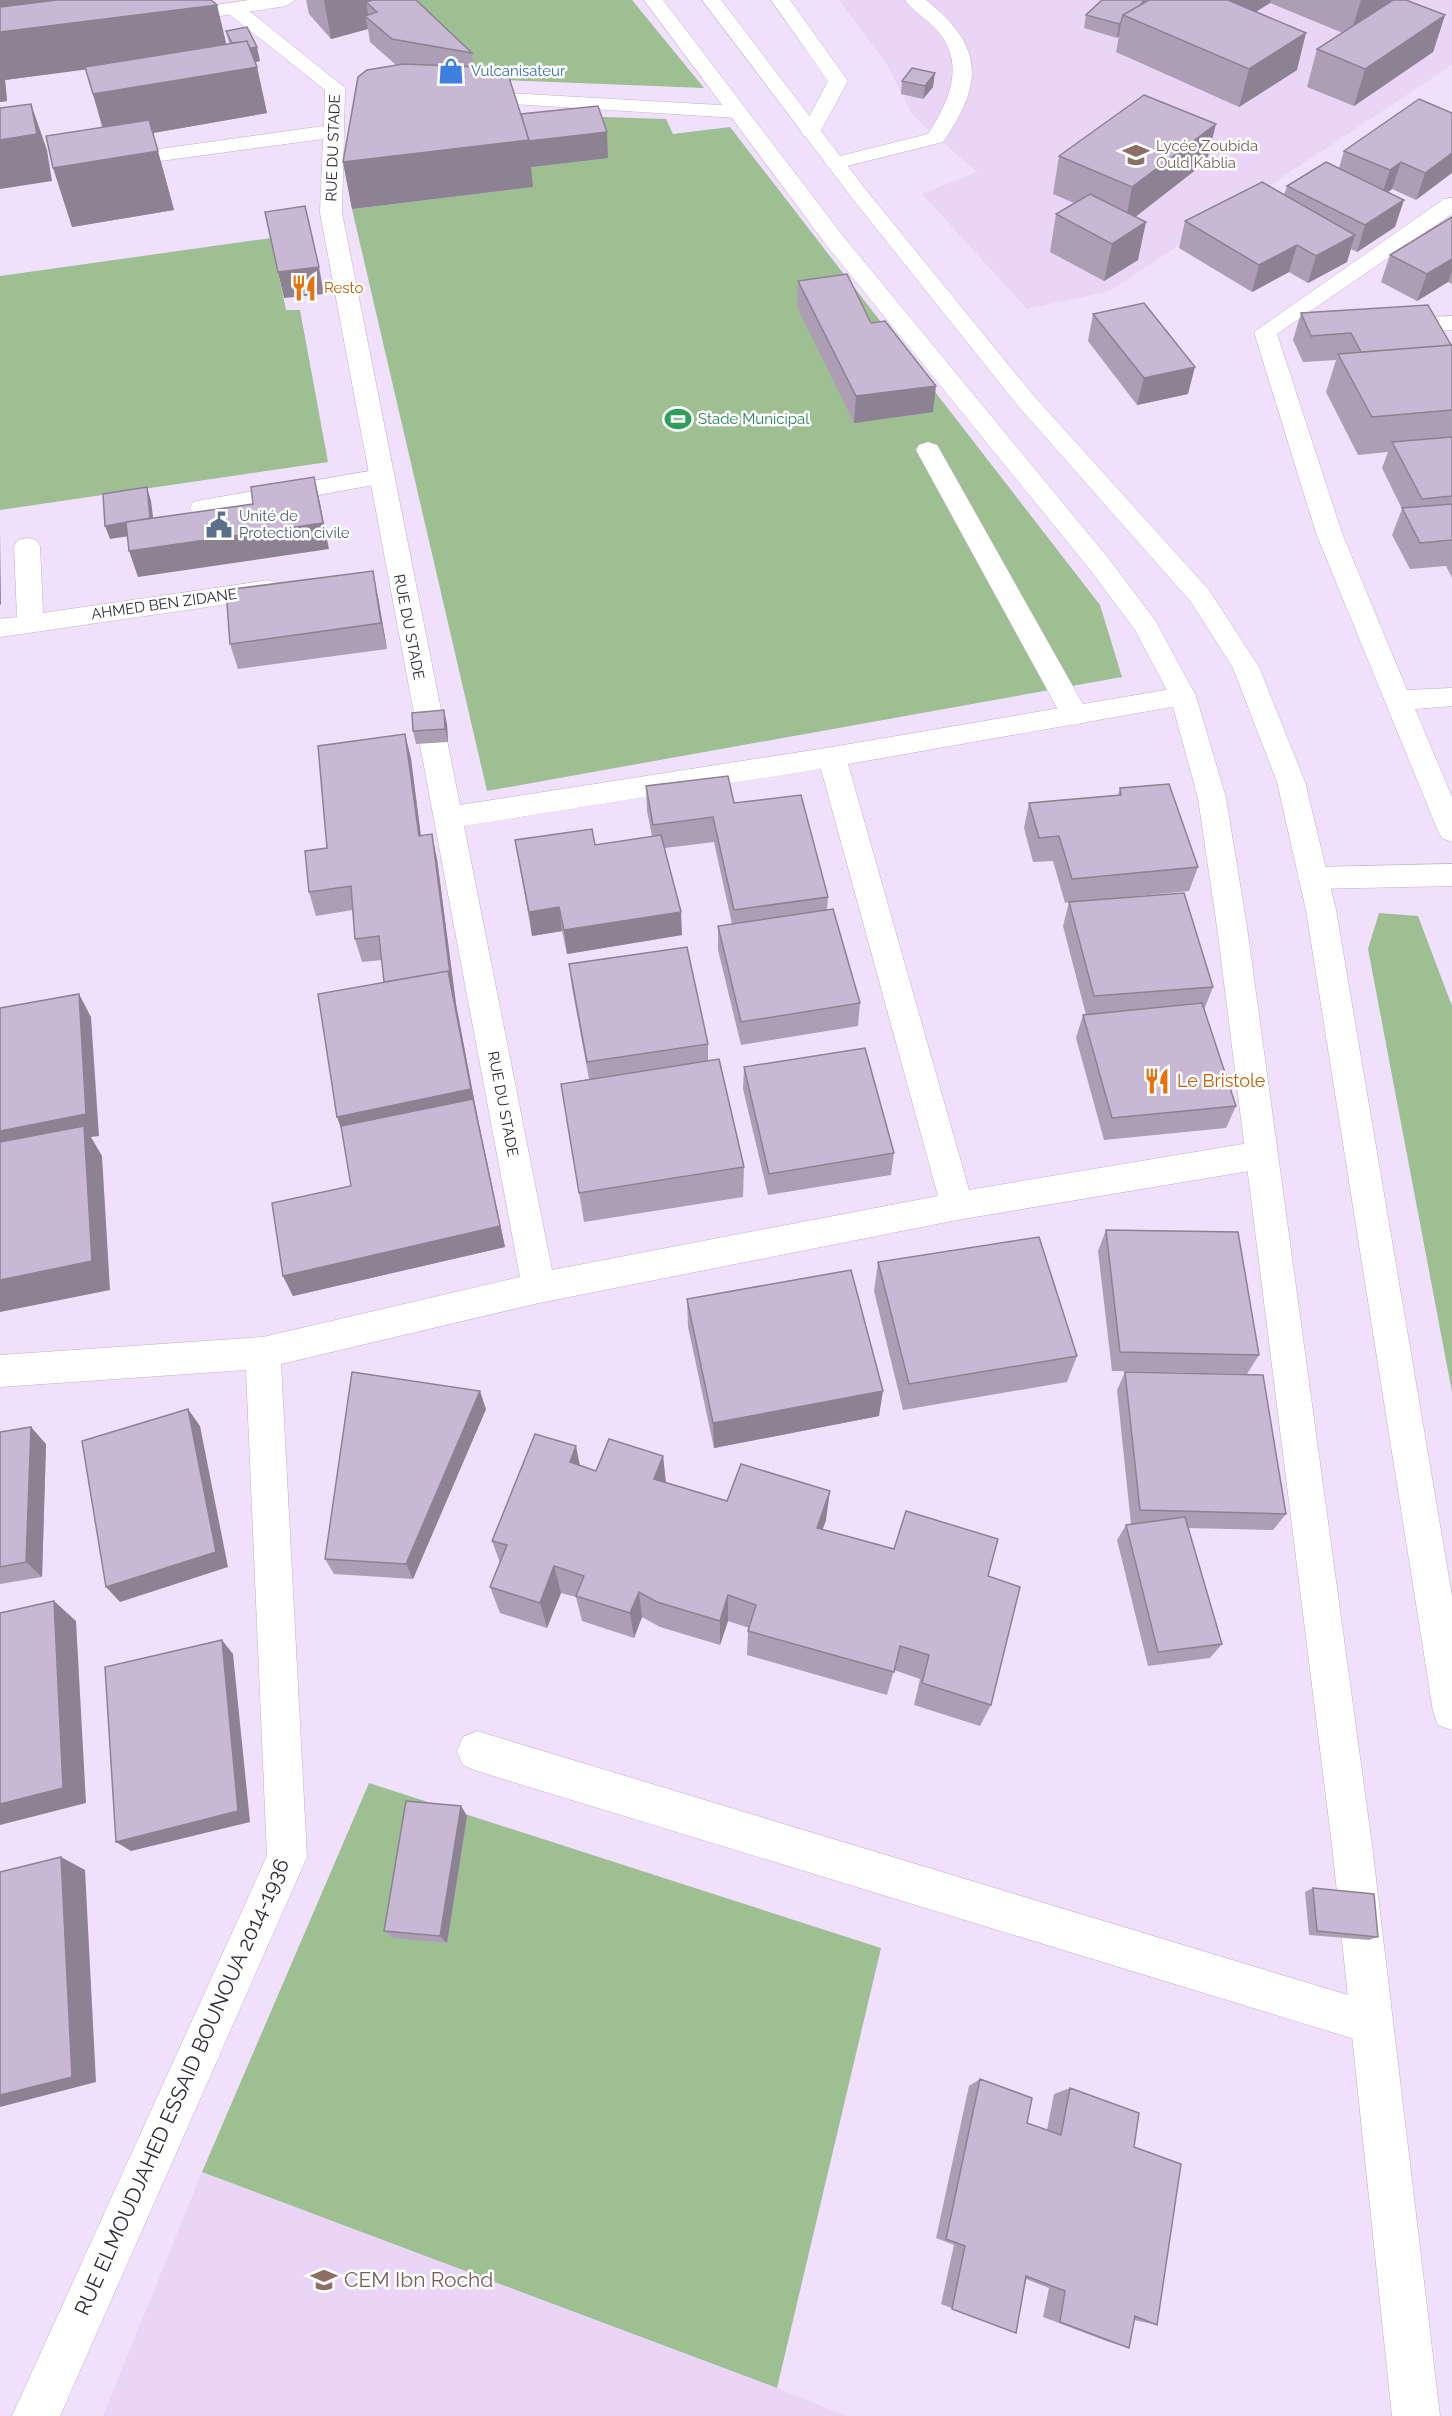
<svg xmlns="http://www.w3.org/2000/svg" width="1452" height="2416" font-family="Raleway,sans-serif">
  <style>
    .built { fill: #ead5f7 }
    .green { fill: #9ebf92 }
    .lines { fill: none; stroke-linecap: round; stroke-linejoin: round }
    .service-casing { stroke: #c0b0ca; stroke-width: 1 }
    .minor-casing { stroke: #c0b0ca; stroke-width: 1 }
    .secondary-casing { stroke: #c0b0ca; stroke-width: 1 }
    .primary-casing { stroke: #c0b0ca; stroke-width: 1 }
    .service { fill: #fff; fill-rule: evenodd }
    .minor { fill: #fff; fill-rule: evenodd }
    .secondary { fill: #fff; fill-rule: evenodd }
    .primary { fill: #fff; fill-rule: evenodd }
    .wall { fill: #ad9eb5 }
    .shaded-wall { fill: #8d8194 }
    .building { fill: #c9b8d3; stroke: #8d8194; stroke-width: 1.5 }
    .labels { text-anchor: middle; stroke-width: 5; stroke-linejoin: round; paint-order: stroke }
    .far-shop-label { font-size: 15px; fill: #366cbe; stroke: #fff; text-anchor: start }
    .far-education-label { font-size: 15px; fill: #785e54; stroke: #fff; text-anchor: start }
    .far-street-label { font-size: 15px; fill: #312a35; stroke: #fff }
    .far-food-label { font-size: 15px; fill: #c56008; stroke: #fff; text-anchor: start }
    .far-leisure-label { font-size: 15px; fill: #27864d; stroke: #fff; text-anchor: start }
    .far-service-label { font-size: 15px; fill: #4e5e75; stroke: #fff; text-anchor: start }
    .food-label { font-size: 18px; fill: #c56008; stroke: #fff; text-anchor: start }
    .near-street-label { font-size: 21px; fill: #312a35; stroke: #fff }
    .near-education-label { font-size: 21px; fill: #785e54; stroke: #fff; text-anchor: start }
  </style>
  <rect width="100%" height="100%" fill="#f1e0fb"/>
  <!-- built -->
  <path class="built" d="M839 0H1452V65L1110 291 1027 309 922 194 977 172 912 115 887 65Z
    M202 2172 777 2388 847 2416H103Z"/>
  <!-- green -->
  <path class="green" d="M394 0H632L704 88 475 79Z
    M511 114 666 119 673 134 730 127 1100 605 1122 677 487 791 352 209 533 187Z
    M271 238 286 310H300L328 462 0 510V276Z
    M1379 913 1418 916 1452 1006V1392L1368 949Z
    M369 1783 881 1948 777 2388 202 2172Z"/>
  <g class="lines">
    <!-- service casing -->
    <g class="service-casing">
      <path id="service" d="M771 0H790L848 81 818 136H804L801 132 828 81Z
        M905 0H926C984 46 984 83 943 142L835 169 828 167 825 163 828 159 928 134C950 100 967 62 935 28 926 18 912 11 905 0Z
        M928 442 937 445 940 450 1089 715 1085 722 1075 725 1065 722 1061 715 916 450 919 445Z
        M381 469 390 472 393 477 390 482 202 516 193 514 190 508 193 502 202 500Z"/>
    </g>
    <!-- minor casing -->
    <g class="minor-casing">
      <path id="minor" d="M236 4 243 6 345 88 342 213 460 805 832 747 1183 687 1193 689 1196 696 1193 703 1183 705 848 764 969 1190 1261 1141 1272 1145 1277 1155 1272 1165 1261 1169 957 1220 539 1303 281 1364 307 1857 60 2416H12L267 1856 246 1370 0 1387V1355L263 1337 520 1277 320 213 323 139 116 167 109 165 106 161 109 157 116 155 324 126 325 90 229 14 227 10 229 6ZM821 769 938 1196 552 1270 464 826Z
        M472 91 737 106 744 108 747 112 744 116 737 118 465 101 462 97 465 93Z
        M1452 198V214L1277 334 1342 533 1407 690 1452 688V706L1415 709 1452 797V842L1442 838 1438 831 1316 533 1254 332 1444 199Z
        M1452 316V330L1393 333 1385 331 1382 326 1385 321 1393 319Z
        M27 538 36 540 40 546 43 613 269 580 278 583 282 589 278 595 269 598 0 637V619L17 617 14 546 18 540Z
        M1452 864V886L1313 889 1303 886 1298 878 1303 870 1313 867Z
        M477 1731 1371 2002 1386 2008 1392 2023 1386 2038 1371 2044 477 1771 463 1765 457 1751 463 1737Z"/>
    </g>
    <!-- secondary casing -->
    <g class="secondary-casing">
      <path id="secondary" d="M644 0H663L843 236 1109 559 1155 620 1196 696 1226 798 1247 927 1372 1845 1440 2416H1392L1332 1845 1217 927 1198 798 1170 696 1135 630 1091 571 827 246Z
        M702 0H721L866 190 1034 396 1209 590 1259 667 1305 782 1336 910 1452 1596V1730L1438 1725 1433 1711 1306 910 1277 782 1233 668 1191 602 1018 406 852 198Z"/>
    </g>
    <!-- primary casing -->
    <g class="primary-casing">
      <path id="primary" d="M249 0H295L286 6 175 23 165 17 175 11Z"/>
    </g>
    <!-- service -->
    <use href="#service" class="service"/>
    <!-- minor -->
    <use href="#minor" class="minor"/>
    <!-- secondary -->
    <use href="#secondary" class="secondary"/>
    <!-- primary -->
    <use href="#primary" class="primary"/>
  </g>
  <!-- wall -->
  <path class="wall" d="M0 0 217 5 226 44 229 43 226 31 260 61 255 62 257 67 267 113 153 133 174 210 72 227 102 127 86 69 5 80 7 101 0 102Z
    M306 0H416L472 53 474 67 521 114 608 158 531 167 533 187 352 209 343 162 396 65 370 42 368 29 331 39 309 14Z
    M1102 0H1407L1445 15 1433 52 1354 106 1307 87 1317 49 1343 33 1270 3 1256 12 1297 70 1239 107 1116 52 1119 36 1117 38 1084 28 1086 15Z
    M902 81 933 87 923 99 901 94Z
    M1452 113 1416 200 1392 189 1388 192 1395 227 1357 252 1351 249 1347 262 1308 283 1289 272 1252 292 1179 248 1185 221 1284 195 1287 186 1339 168 1344 151Z
    M1059 156 1207 161 1135 217 1138 260 1104 281 1050 252 1056 214 1074 203 1053 194Z
    M1452 217V284L1448 282 1417 301 1381 282 1390 255Z
    M798 281 871 323 933 412 854 423 797 307Z
    M1301 313 1452 345V578L1446 566 1410 569 1392 535 1402 509 1382 468 1388 452 1358 455 1326 392 1336 360 1303 362 1293 340Z
    M1093 314 1188 394 1137 405 1088 341Z
    M378 597 387 649 238 669 230 644Z
    M447 724 448 742 416 744 413 731Z
    M405 734 411 759 421 836 437 859 456 1004 478 1120 505 1247 293 1296 283 1276 351 1186 384 982 382 960 362 962 355 939 353 910 316 916 309 892 327 848Z
    M646 786 734 803 828 897 827 910 860 1003 858 1026 741 1045 718 950V926L732 924 714 842 665 848 682 935 567 954 562 931 532 936 515 840 595 845 652 836 647 811Z
    M1120 788 1198 867 1189 891 1088 901 1213 987 1204 1010 1236 1106 1226 1128 1104 1140 1076 1038 1083 1015H1086L1063 926 1069 902 1065 903 1053 861 1033 862 1024 828 1029 803 1118 795Z
    M569 964 708 1044V1061L744 1167 743 1197 584 1222 561 1084 589 1079 572 988Z
    M744 1067 894 1153 891 1175 768 1195 743 1089Z
    M1106 1230 1259 1355 1247 1374 1112 1371 1098 1251Z
    M878 1262 1077 1356 1067 1382 903 1410 874 1291Z
    M687 1299 879 1416 714 1448 688 1327Z
    M1125 1372 1286 1514 1273 1530 1188 1528 1222 1644 1210 1658 1148 1666 1117 1540 1126 1525 1131 1524 1117 1390Z
    M486 1409 413 1579 334 1574 325 1559Z
    M0 1432 46 1444 42 1577 0 1584Z
    M663 1456 666 1483 727 1501 826 1520 822 1530 988 1576 991 1705 980 1726 914 1705 920 1679 894 1670 887 1695 747 1655 748 1631 749 1628 728 1621 720 1645 660 1627 642 1617 634 1638 582 1621 576 1597 561 1593 547 1628 500 1613 490 1587 500 1563 492 1541 580 1466 596 1471Z
    M461 1806 467 1816 447 1943 393 1938 384 1931Z
    M1313 1888 1378 1937 1369 1940 1309 1935 1305 1892Z
    M980 2079 1027 2123 1047 2130 1054 2094 1070 2088 1134 2147 1157 2325 1134 2320 1129 2348 1109 2342 1043 2317 1049 2288 1026 2279 1016 2333 941 2304 954 2245 936 2238 969 2086Z"/>
  <!-- shaded-wall -->
  <path class="shaded-wall" d="M0 0H128L0 25Z
    M324 0H408L377 12 366 2 369 19 365 16 368 29 331 39Z
    M1224 0H1271L1270 3 1216 36Z
    M1361 0H1407L1350 36Z
    M217 5 228 51 5 80 7 101 0 102V32Z
    M1445 15 1433 52 1354 106 1365 69Z
    M1121 22 1119 36 1117 38 1119 24Z
    M1306 33 1297 70 1239 107 1249 69Z
    M257 47 260 61 239 65 236 51Z
    M257 67 267 113 153 133 174 210 72 227 53 168 107 141 93 94Z
    M935 73 933 87 923 99 925 86Z
    M31 104 47 150 52 181 0 189V140Z
    M1216 124 1207 161 1125 225 1132 187Z
    M607 132 608 158 531 167 533 187 352 209 343 162 529 140Z
    M1452 153V173L1416 200 1425 173Z
    M1401 162 1392 189 1381 197 1390 170Z
    M1404 200 1395 227 1357 252 1365 225Z
    M1146 222 1138 260 1104 281 1112 244Z
    M1355 235 1347 262 1308 283 1316 256Z
    M1297 245 1289 272 1252 292 1259 265Z
    M1452 259V271L1448 282 1417 301 1427 274Z
    M319 267 324 294 284 298 278 272Z
    M1195 367 1188 394 1137 405 1144 378Z
    M936 386 933 412 854 423 856 396Z
    M314 477 320 503 329 549 138 577 129 551 323 523Z
    M147 487 151 501 155 532 110 539 105 526Z
    M0 533 1 604 0 605Z
    M373 571 378 597 387 649 381 623Z
    M444 710 447 724 448 742 445 729Z
    M405 734 411 759 424 861 419 836Z
    M432 834 437 859 456 1004 478 1120 505 1247 293 1296 283 1276 500 1226 348 1148 337 1117 448 971Z
    M559 907 562 931 532 936 529 912Z
    M681 912 682 935 567 954 564 930Z
    M79 994 91 1017 99 1136 91 1137 102 1156 110 1290 0 1312V1131Z
    M480 1391 486 1409 413 1579 406 1564Z
    M883 1391 879 1416 714 1448 713 1423Z
    M188 1409 200 1426 228 1567 120 1602 106 1587Z
    M31 1427 46 1444 42 1577 26 1562Z
    M576 1446 582 1476 570 1462Z
    M663 1456 666 1485 654 1479Z
    M830 1491 826 1520 813 1556 817 1528Z
    M554 1566 561 1593 547 1628 540 1603Z
    M639 1592 642 1617 634 1638 630 1613Z
    M728 1595V1621L720 1645V1621Z
    M54 1601 76 1621 86 1803 0 1825V1804Z
    M222 1640 233 1654 250 1822 131 1851 116 1842Z
    M461 1806 467 1816 447 1943 440 1936Z
    M61 1857 85 1870 96 2082 0 2107V2095Z"/>
  <!-- building -->
  <path class="building" d="M57 0H211L217 5 0 32V7Z
    M373 0H416L472 53 392 39 365 16 377 12 366 2Z
    M1102 0H1145L1139 6 1123 15 1121 22 1119 24 1086 15Z
    M1149 0H1228L1306 33 1249 69 1123 15Z
    M1393 0H1406L1445 15 1365 69 1317 49Z
    M247 27 257 47 250 48 247 41 232 43 226 31Z
    M247 41 257 67 93 94 85 67Z
    M403 64 506 68 529 140 343 162 358 77 367 70Z
    M912 68 935 73 925 86 902 81Z
    M1144 95 1216 124 1132 187 1059 156Z
    M1419 99 1452 113V153L1425 173 1401 162 1390 170 1344 151Z
    M31 104 37 134 0 140V108Z
    M598 106 607 132 529 141 521 114Z
    M149 120 158 151 53 168 46 136Z
    M1326 162 1404 200 1365 225 1287 186Z
    M1262 182 1355 235 1316 256 1297 245 1259 265 1185 221Z
    M1090 194 1146 222 1112 244 1056 214Z
    M305 206 319 267 278 272 265 212Z
    M1452 217V259L1427 274 1390 255Z
    M847 274 871 323 885 321 936 386 856 396 798 281Z
    M1144 303 1195 367 1144 378 1093 314Z
    M1428 305 1451 345 1361 352 1351 333 1311 336 1301 313Z
    M1452 345V410L1372 417 1338 354Z
    M1452 437V496L1422 499 1392 442Z
    M314 477 323 523 129 551 126 522 253 504 251 487Z
    M147 487 150 518 105 526 103 494Z
    M1452 504V540L1420 543 1402 508Z
    M373 571 381 623 230 644 226 590Z
    M444 710 445 729 413 731 412 713Z
    M405 734 419 836 432 834 451 981 448 971 384 982 379 936 355 939 351 886 309 892 305 851 327 848 318 746Z
    M728 776 734 803 801 795 828 897 734 910 713 817 653 825 646 786Z
    M1169 784 1198 867 1072 879 1059 836 1039 838 1029 803 1121 795 1120 788Z
    M592 829 595 845 661 835 681 912 564 930 559 907 529 912 515 840Z
    M1184 893 1213 987 1094 996 1069 902Z
    M833 909 860 1003 741 1022 718 926Z
    M687 947 708 1044 587 1062 569 964Z
    M448 971 471 1089 337 1117 318 994Z
    M79 994 86 1114 0 1131V1008Z
    M1202 1003 1236 1106 1112 1118 1083 1015Z
    M865 1048 894 1153 769 1174 744 1067Z
    M719 1059 744 1167 579 1193 561 1084Z
    M473 1099 500 1226 283 1276 272 1203 351 1186 341 1126Z
    M84 1126 92 1261 0 1280V1142Z
    M1106 1230 1238 1232 1259 1355 1120 1352Z
    M1039 1237 1077 1356 909 1384 878 1262Z
    M851 1270 883 1391 713 1423 687 1299Z
    M352 1372 480 1391 406 1564 325 1559Z
    M1125 1372 1263 1375 1286 1514 1140 1510Z
    M188 1409 216 1552 106 1587 82 1441Z
    M31 1427 26 1562 0 1567V1432Z
    M535 1434 576 1446 570 1462 596 1471 609 1439 663 1456 654 1479 727 1501 741 1464 830 1491 817 1528 894 1549 906 1511 998 1539 988 1576 1020 1587 991 1705 922 1683 929 1655 900 1646 894 1672 748 1631 756 1605 728 1595 720 1621 657 1602 639 1592 630 1613 576 1596 584 1576 554 1566 540 1603 490 1587 507 1545 492 1541Z
    M1185 1517 1222 1644 1158 1652 1126 1525Z
    M54 1601 63 1788 0 1804V1613Z
    M222 1640 238 1811 116 1842 105 1667Z
    M406 1801 461 1806 440 1936 384 1931Z
    M61 1857 72 2077 0 2095V1872Z
    M1313 1888 1374 1894 1378 1937 1317 1931Z
    M980 2079 1032 2098 1027 2123 1061 2135 1070 2088 1139 2113 1134 2147 1181 2164 1157 2325 1135 2316 1129 2348 1060 2322 1065 2291 1026 2276 1016 2333 952 2309 965 2246 946 2239Z"/>
  <!-- icons -->
  <defs>
    <g id="shop-bare" transform="scale(2.07)"><path d="M-5-2.5h2.3a2.7 3.5 0 0 1 5.4 0H5L5.5 6h-11ZM-1.5-2.5h3a1.5 2.3 0 0 0-3 0Z" fill="#3f7fe0" stroke="#fff" stroke-width="2.5" paint-order="stroke"/></g>
    <g id="school-bare" transform="scale(2.07)"><path d="M0-5L7-2L0 1L-7-2ZM-4 1L0 2.5L4 1V4Q0 6-4 4Z" fill="#8d6e63" stroke="#fff" stroke-width="2.5" paint-order="stroke"/></g>
    <g id="restaurant-bare" transform="scale(2.07)"><path d="M-5-6h1v4h1v-4h1v4h1v-4h1v5L-1.5 .5V6h-2V.5L-5-1ZM5-6V6H3V1.5H1.5Q1.5-4 5-6Z" fill="#e8710a" stroke="#fff" stroke-width="2.5" paint-order="stroke"/></g>
    <g id="stadium-bare" transform="scale(2.07)"><path d="M0-5a6.5 5 0 1 0 0 10a6.5 5 0 1 0 0-10ZM-3.5-1.8h7v3.6h-7Z" fill="#2e9e5b" stroke="#fff" stroke-width="2.5" paint-order="stroke"/></g>
    <g id="civic-bare" transform="scale(2.07)"><path d="M-.6-6.5H3V-4.5H.6V-3L4-1V1h2V6H-6V1h2V-1L-.6-3ZM-1.2 2.5V6h2.4V2.5Z" fill="#5c6f8a" stroke="#fff" stroke-width="2.5" paint-order="stroke"/></g>
  </defs>
  <g fill-rule="evenodd">
    <use href="#shop-bare" x="451" y="71"/>
    <use href="#school-bare" x="1136" y="155"/>
    <use href="#restaurant-bare" x="304" y="288"/>
    <use href="#stadium-bare" x="678" y="419"/>
    <use href="#civic-bare" x="219" y="525"/>
    <use href="#restaurant-bare" x="1157" y="1081"/>
    <use href="#school-bare" x="324" y="2280"/>
  </g>
  <g class="labels">
    <!-- far-shop labels -->
    <g class="far-shop-label">
      <text x="471" y="76">Vulcanisateur</text>
    </g>
    <!-- far-education labels -->
    <g class="far-education-label">
      <text x="1156" y="151">Lycée Zoubida<tspan x="1156" dy="17">Ould Kablia</tspan></text>
    </g>
    <!-- far-street labels -->
    <g class="far-street-label">
      <text transform="translate(333 148) rotate(-88)" y="5">RUE DU STADE</text>
      <text transform="translate(164 604) rotate(-8)" y="5">AHMED BEN ZIDANE</text>
      <text transform="translate(409 627) rotate(79)" y="5">RUE DU STADE</text>
      <text transform="translate(503 1104) rotate(79)" y="5">RUE DU STADE</text>
    </g>
    <!-- far-food labels -->
    <g class="far-food-label">
      <text x="324" y="293">Resto</text>
    </g>
    <!-- far-leisure labels -->
    <g class="far-leisure-label">
      <text x="698" y="424">Stade Municipal</text>
    </g>
    <!-- far-service labels -->
    <g class="far-service-label">
      <text x="239" y="521">Unité de<tspan x="239" dy="17">Protection civile</tspan></text>
    </g>
    <!-- food labels -->
    <g class="food-label">
      <text x="1177" y="1087">Le Bristole</text>
    </g>
    <!-- near-street labels -->
    <g class="near-street-label">
      <text transform="translate(182 2087) rotate(-66)" y="7">RUE ELMOUDJAHED ESSAID BOUNOUA 2014-1936</text>
    </g>
    <!-- near-education labels -->
    <g class="near-education-label">
      <text x="344" y="2287">CEM Ibn Rochd</text>
    </g>
  </g>
</svg>
